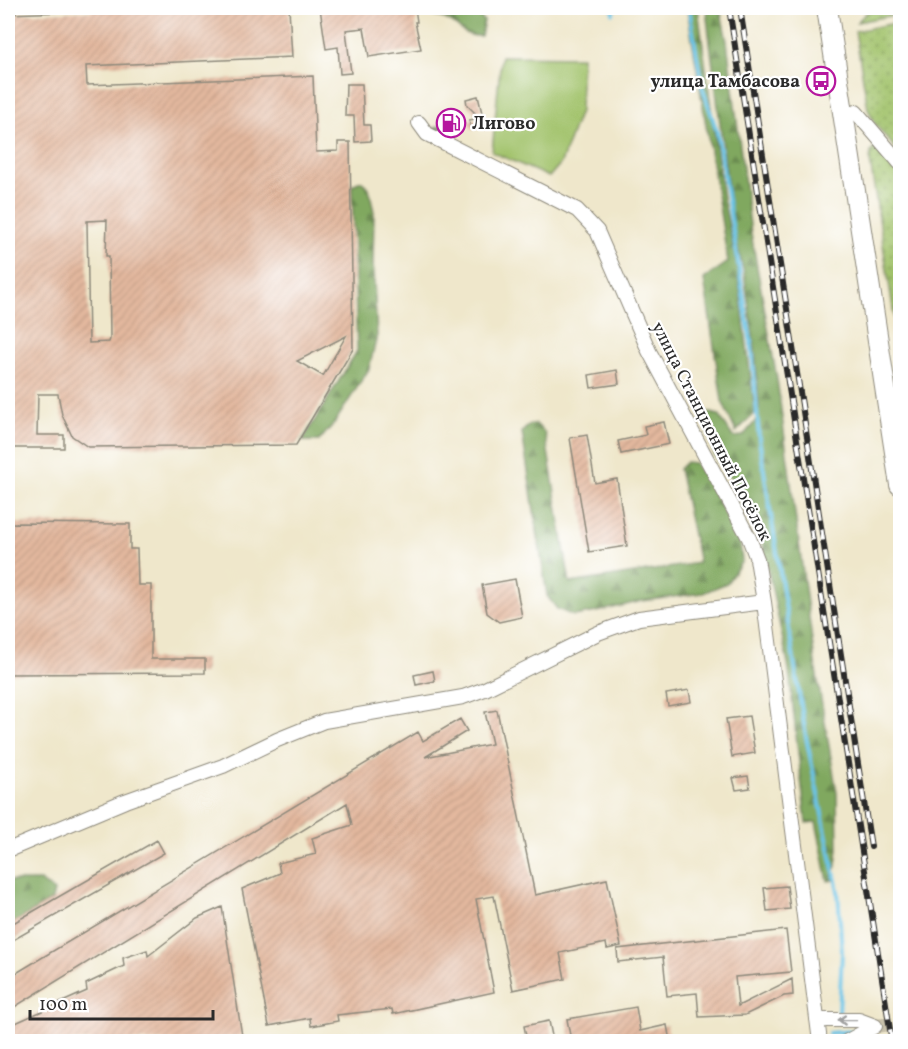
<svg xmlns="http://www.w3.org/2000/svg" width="908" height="1049" font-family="Vollkorn,serif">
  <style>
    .grass { fill: url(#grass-dots); stroke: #66764b; stroke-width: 1.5 }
    .forest { fill: url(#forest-firs); stroke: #566a45; stroke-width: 1.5 }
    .garden { fill: #a1c26b; stroke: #66764b; stroke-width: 1.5 }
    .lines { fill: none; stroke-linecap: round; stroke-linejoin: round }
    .stream { stroke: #6ac5e8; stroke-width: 4 }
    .building { fill: url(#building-hatch); fill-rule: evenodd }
    .street-tunnel { stroke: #c8c1ab; stroke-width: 14; stroke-dasharray: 14 7; stroke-linecap: butt }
    .street-casing { stroke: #8d897b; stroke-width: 16 }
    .secondary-casing { stroke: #8d897b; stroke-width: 22 }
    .street { stroke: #fff; stroke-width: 14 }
    .secondary { stroke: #fff; stroke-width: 20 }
    .rail-casing { stroke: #2b2b2b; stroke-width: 6 }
    .rail { stroke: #fff; stroke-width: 4; stroke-dasharray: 11; stroke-linecap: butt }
    .oneway { stroke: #a0a0a0 }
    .labels { text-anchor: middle; stroke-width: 4.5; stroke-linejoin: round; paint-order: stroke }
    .poi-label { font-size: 18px; font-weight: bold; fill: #2b2b2b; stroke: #fff; text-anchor: end }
    .street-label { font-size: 18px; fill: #2b2b2b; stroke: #fff }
  </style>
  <defs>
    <pattern id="grass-dots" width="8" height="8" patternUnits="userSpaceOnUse" patternTransform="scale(1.5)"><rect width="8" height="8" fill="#a1c26b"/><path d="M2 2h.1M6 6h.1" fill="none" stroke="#839e58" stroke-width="1.8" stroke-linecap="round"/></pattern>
    <pattern id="forest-firs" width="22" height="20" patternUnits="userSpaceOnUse" patternTransform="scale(1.5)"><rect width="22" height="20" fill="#80a85f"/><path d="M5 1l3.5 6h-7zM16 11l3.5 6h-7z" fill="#69894f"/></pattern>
    <pattern id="building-hatch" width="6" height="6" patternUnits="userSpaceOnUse" patternTransform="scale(1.5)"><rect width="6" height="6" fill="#e3b89e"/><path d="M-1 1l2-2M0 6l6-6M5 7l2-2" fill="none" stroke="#c39e88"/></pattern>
  </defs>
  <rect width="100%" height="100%" fill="#fff"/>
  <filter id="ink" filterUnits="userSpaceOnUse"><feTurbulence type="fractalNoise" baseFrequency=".0167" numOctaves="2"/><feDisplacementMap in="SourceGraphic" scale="12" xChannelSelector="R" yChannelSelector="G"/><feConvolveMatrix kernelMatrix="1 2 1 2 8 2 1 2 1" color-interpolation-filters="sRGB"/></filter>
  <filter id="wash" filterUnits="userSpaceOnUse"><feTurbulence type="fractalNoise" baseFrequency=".008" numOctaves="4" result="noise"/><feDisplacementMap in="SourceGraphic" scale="24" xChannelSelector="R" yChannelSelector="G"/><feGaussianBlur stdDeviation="1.35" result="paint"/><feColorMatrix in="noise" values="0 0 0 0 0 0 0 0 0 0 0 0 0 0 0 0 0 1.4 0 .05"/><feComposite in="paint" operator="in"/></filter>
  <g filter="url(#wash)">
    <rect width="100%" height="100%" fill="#efe7cb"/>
    <!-- grass -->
    <path class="grass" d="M887 8H900V14L857 22 867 12Z
      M900 22V154L875 124 868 109 855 31Z
      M873 149 881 151 900 172V354L870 161 871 152Z"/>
    <!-- forest -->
    <path class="forest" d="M423 8H473L484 21 481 36C459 36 460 24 445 19 433 15 432 18 423 8Z
      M687 8H698L723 198 737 264 755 413 736 432 722 401 704 279 728 262Z
      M708 8H720L727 41 751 233 777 379 816 670 837 793 838 849 834 880 828 881 816 822 806 823 788 664 759 528 736 485 715 457 706 427 707 412 719 415 733 437 743 436 754 423 758 415 759 404 755 350 744 273 733 229 707 18Z
      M448 122 454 125 455 134 451 140 434 131V128Z
      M361 181 369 188 374 212 373 263 377 336 369 369 335 422 319 441H302L357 351 352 185Z
      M536 424 545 433 570 583 699 563 679 469 686 462 695 463 706 479 740 543 742 561 727 583 703 593 642 601 597 612 574 616 557 609 547 596 522 432 529 425Z
      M8 881H40L54 891 52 900 8 926Z"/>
    <!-- garden -->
    <path class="garden" d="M501 56 582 57 580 111 561 163 549 177 492 152Z"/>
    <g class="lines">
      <!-- stream -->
      <path class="stream" d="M689 8 702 86 717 132 752 349 759 439 806 737 838 891 842 953 839 1012
        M613 13 614 8
        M829 1033 855 1031"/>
    </g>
    <g id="blocks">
      <!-- building -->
      <path class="building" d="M91 8H289L292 57 86 66 87 85 313 76 316 152 338 151V142H350L353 349 296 445 88 447 72 436 62 415 58 394H38L37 435H64V448H8V14L92 11ZM107 220 106 256H109L110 339 109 342 89 343 87 221ZM346 336 323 376 297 361Z
        M320 8H415L417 22H415L421 49 369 57 364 28 346 30 351 73 340 74 338 47 326 49Z
        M346 84H362L364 125H370L371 141 355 142 354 116H345Z
        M478 96 485 126 471 129 469 120 480 118 467 105 466 99Z
        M617 370 619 384 591 388 589 375Z
        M664 422 669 444 621 454 618 441 646 435 644 426Z
        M587 435 595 483 617 479 627 546 589 552 570 438Z
        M8 523 130 524V549H137L138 585H151V659H205V673L8 674Z
        M515 579 522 617 499 622 487 613 482 585Z
        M433 671 435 681 416 685 414 675Z
        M689 690 691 702 668 706 666 694Z
        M497 710 535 895 607 879 621 946 607 949 606 943 560 953 565 979 513 990 494 896 476 899 494 992 393 1014 392 1009 337 1015 338 1021 311 1026 310 1018 269 1026 242 889 280 873 278 863 316 854 312 838 352 825 347 803 8 1011V978L418 732 423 741 460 719 467 731 425 757 492 744 485 712Z
        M749 716 755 753 732 757 726 719Z
        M748 776 750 788 736 790 733 778Z
        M157 840 164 853 8 943V926Z
        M787 886 790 909 767 911 764 888Z
        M222 907 242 1036 199 1041H13L11 1025 87 991 86 984 124 966 123 958 147 950 148 956 197 918Z
        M786 930 791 972 735 977 738 1006 792 979 793 995 784 996 745 1015 699 1017 697 993 667 996 663 957 618 962 617 949Z
        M636 1007 640 1031 667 1025 670 1041H571L567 1019Z
        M549 1021 553 1041H527L524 1026Z"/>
    </g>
  </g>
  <g filter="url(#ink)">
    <use href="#blocks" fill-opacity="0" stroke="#8d897b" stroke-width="1.5"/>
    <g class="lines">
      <!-- street-tunnel -->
      <path class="street-tunnel" d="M875 1026 900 1023"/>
      <!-- street casing -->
      <g class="street-casing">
        <path id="street" d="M856 112 900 163
          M419 123 427 134 577 210 597 231 649 351 749 538 757 559 764 602 820 1042
          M8 850 125 801 223 766 277 740 324 721 463 697 485 689 598 633 639 618 764 602
          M817 1020H859L875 1026
          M846 1042 875 1026"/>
      </g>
      <!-- secondary casing -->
      <g class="secondary-casing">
        <path id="secondary" d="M827 8 900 485"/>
      </g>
      <!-- street -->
      <use href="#street" class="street"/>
      <!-- secondary -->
      <use href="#secondary" class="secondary"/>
      <!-- rail casing -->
      <g class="rail-casing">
        <path id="rail" d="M729 8 892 1042
          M740 8 871 847"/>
      </g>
      <!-- rail -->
      <use href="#rail" class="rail"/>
    </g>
    <!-- one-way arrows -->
    <defs><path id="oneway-shaft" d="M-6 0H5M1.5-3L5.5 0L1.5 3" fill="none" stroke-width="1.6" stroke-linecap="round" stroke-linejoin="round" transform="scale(1.5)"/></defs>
    <use class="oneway" href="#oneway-shaft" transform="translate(847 1020) rotate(-179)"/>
  </g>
  <!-- icons -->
  <defs>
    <g id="bus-ring" transform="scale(1.5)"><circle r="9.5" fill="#fff" stroke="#b5179e" stroke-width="1.5"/><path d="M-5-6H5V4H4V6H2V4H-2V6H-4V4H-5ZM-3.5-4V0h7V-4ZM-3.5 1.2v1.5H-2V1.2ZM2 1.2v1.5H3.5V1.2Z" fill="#b5179e"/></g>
    <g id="fuel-ring" transform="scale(1.5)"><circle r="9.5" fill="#fff" stroke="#b5179e" stroke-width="1.5"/><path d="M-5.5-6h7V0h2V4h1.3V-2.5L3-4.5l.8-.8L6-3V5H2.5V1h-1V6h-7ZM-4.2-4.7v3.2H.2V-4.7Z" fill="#b5179e"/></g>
  </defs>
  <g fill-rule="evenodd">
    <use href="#bus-ring" x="821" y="81"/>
    <use href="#fuel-ring" x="451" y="123"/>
  </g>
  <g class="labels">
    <!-- poi labels -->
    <g class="poi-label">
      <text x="800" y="87">улица Тамбасова</text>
      <text x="472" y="129" text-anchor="start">Лигово</text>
    </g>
    <!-- street labels -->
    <g class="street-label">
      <text transform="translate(712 431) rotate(63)" y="6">улица Станционный Посёлок</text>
    </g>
  </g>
  <!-- margin -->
  <rect width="908" height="1049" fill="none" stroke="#fff" stroke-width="30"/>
  <!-- scale -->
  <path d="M30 1010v9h183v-9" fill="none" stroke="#2b2b2b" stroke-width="3"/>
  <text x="39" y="1010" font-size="18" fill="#2b2b2b" stroke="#ffffff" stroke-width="4.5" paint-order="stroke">100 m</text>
</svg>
